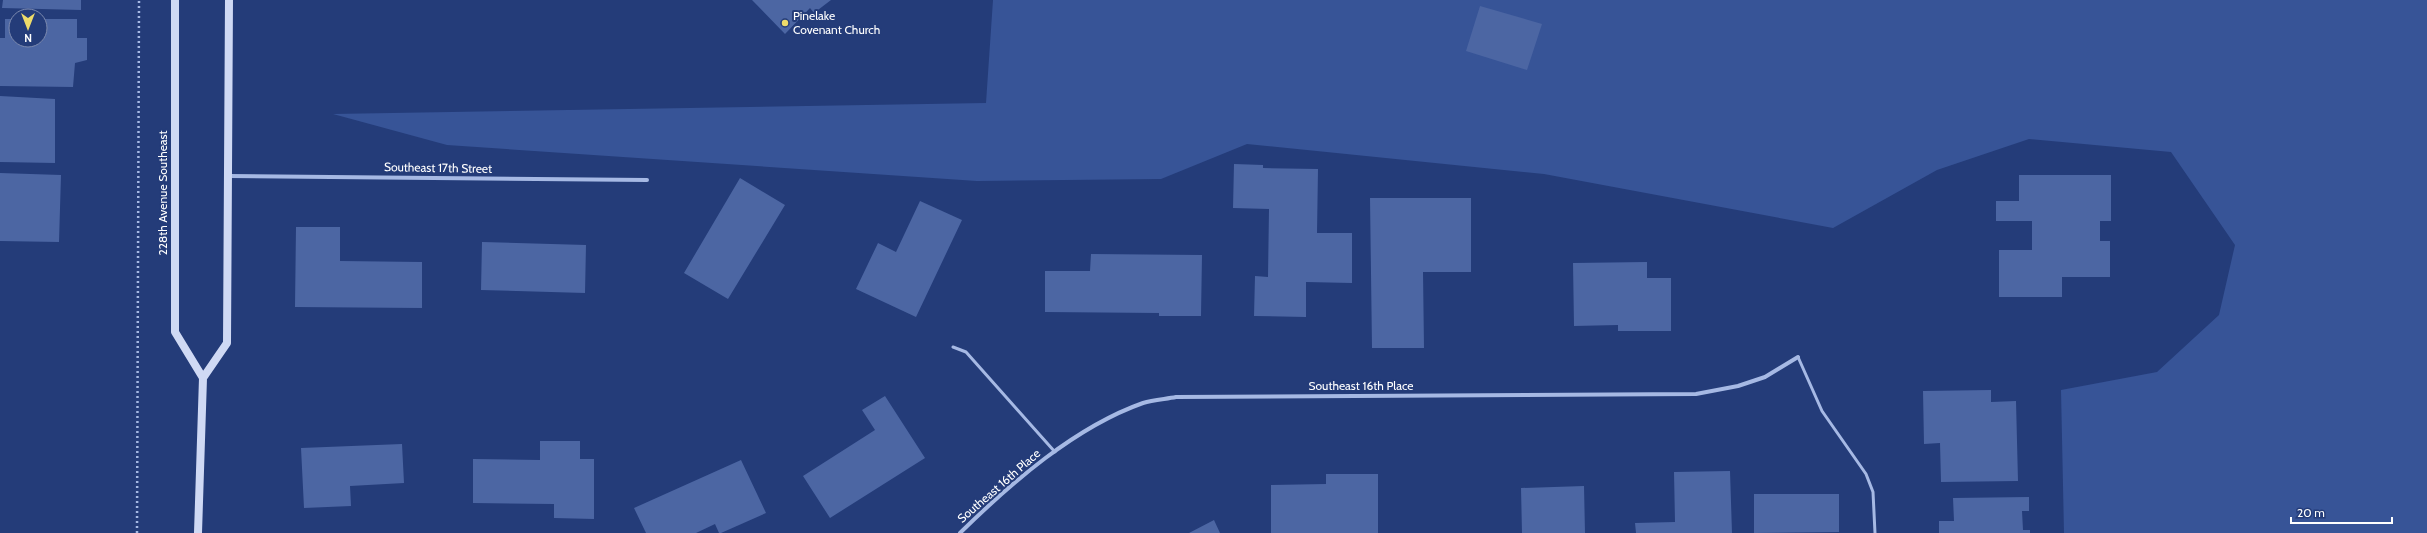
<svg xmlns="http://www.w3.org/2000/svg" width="2427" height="533" font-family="Cabin,sans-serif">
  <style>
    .green { fill: #375497 }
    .building { fill: #4c66a3 }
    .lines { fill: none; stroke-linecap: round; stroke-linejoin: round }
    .path { stroke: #a6b9e4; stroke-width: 2.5; stroke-dasharray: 2 3; stroke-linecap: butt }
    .lane { stroke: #a6b9e4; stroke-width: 3 }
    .street { stroke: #a6b9e4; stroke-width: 4 }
    .secondary { stroke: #cfd9f4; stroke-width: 8 }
    .poi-dot { fill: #eedc6a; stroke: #243c79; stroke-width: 1.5 }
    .labels { text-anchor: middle; stroke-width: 4; stroke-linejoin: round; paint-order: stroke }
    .poi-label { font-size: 12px; fill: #fff; stroke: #243c79; text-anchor: start }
    .street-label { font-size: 12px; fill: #fff; stroke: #243c79 }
  </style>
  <rect width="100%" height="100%" fill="#243c79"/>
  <!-- green -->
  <path class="green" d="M993 0H2427V533H2064L2061 390 2157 372 2219 315 2235 245 2171 152 2029 139 1937 170 1833 228 1544 174 1247 144 1161 179 977 181 447 145 333 114 986 103Z"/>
  <!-- building -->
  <path class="building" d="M3 0H81V10L2 8Z
    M752 0H831L814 13 810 8 785 34Z
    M1480 6 1542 24 1527 70 1466 51Z
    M5 19H16V40H40V19H77V38H87V60L75 63 73 87 0 86V38H5Z
    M0 96 55 99V163L0 162Z
    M1234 164 1263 165V168L1318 169 1317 233H1352V283L1306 282V317L1254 316 1255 276 1268 277 1269 209 1233 208Z
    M0 173 61 175 59 242 0 241Z
    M2019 175H2111V221H2100V241H2110V277H2062V297H1999V250H2032V221H1996V201H2019Z
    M740 178 785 205 728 299 684 273Z
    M1370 198H1471V272H1423L1424 348H1372Z
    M920 201 962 220 916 317 856 289 878 243 896 252Z
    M296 227H340V261L422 262V308L295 307Z
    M482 242 586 245 585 293 481 290Z
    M1091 254 1202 255 1201 316H1159V313L1045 312V271H1090Z
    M1647 262V278H1671V331H1618V325L1574 326 1573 263Z
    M1991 390V402L2016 401 2018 481 1941 482 1940 443 1924 444 1923 391Z
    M885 396 925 458 830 518 803 476 875 430 862 410Z
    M540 441H580V459H594V519L554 518V504L473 503V459L540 460Z
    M402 444 404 483 350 486 351 506 304 508 301 448Z
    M741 460 766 513 721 533H719L715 524 696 533H646L634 508Z
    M1730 471 1732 533H1636L1635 523 1675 522 1674 472Z
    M1326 474H1378V533H1271V485L1326 484Z
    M1584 486 1585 533H1522L1521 488Z
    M1754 494H1839V532L1754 533Z
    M2029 497V511H2022L2023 530H2030V533H1939V521H1954L1953 498Z
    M1214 520 1220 533H1189Z"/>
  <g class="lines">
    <!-- path -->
    <path class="path" d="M137 533 139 0"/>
    <!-- lane -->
    <path class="lane" d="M953 347 966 352 1055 452
      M1798 357 1822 411 1866 474 1873 492 1875 533"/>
    <!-- street -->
    <path class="street" d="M229 176 647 180
      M960 533C1011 483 1075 427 1143 403 1153 400 1166 399 1176 397L1696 394 1738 386 1765 377 1798 357"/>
    <!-- secondary -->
    <path class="secondary" d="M175 0V332L203 378 198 533
      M203 378 227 343 229 0"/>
  </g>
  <!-- markers -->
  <circle class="poi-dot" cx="785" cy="23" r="4"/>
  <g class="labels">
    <!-- poi labels -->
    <g class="poi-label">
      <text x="793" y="20">Pinelake<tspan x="793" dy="14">Covenant Church</tspan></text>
    </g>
    <!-- street labels -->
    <g class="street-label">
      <text transform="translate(438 168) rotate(1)" y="4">Southeast 17th Street</text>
      <text transform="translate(163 193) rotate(-90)" y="4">228th Avenue Southeast</text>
      <text x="1361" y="390">Southeast 16th Place</text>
      <text transform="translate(999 486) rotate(-41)" y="4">Southeast 16th Place</text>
    </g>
  </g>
  <!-- north arrow -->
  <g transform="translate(28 28) rotate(180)"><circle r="19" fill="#243c79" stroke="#7c8aaf"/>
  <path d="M0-3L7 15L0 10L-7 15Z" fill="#eedc6a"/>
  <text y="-6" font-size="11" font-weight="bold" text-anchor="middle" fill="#ffffff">N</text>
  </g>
  <!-- scale -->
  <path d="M2291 517v6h101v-6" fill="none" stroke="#ffffff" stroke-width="2"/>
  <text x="2297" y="517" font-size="12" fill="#ffffff" stroke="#243c79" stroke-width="3" paint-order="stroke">20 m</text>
</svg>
